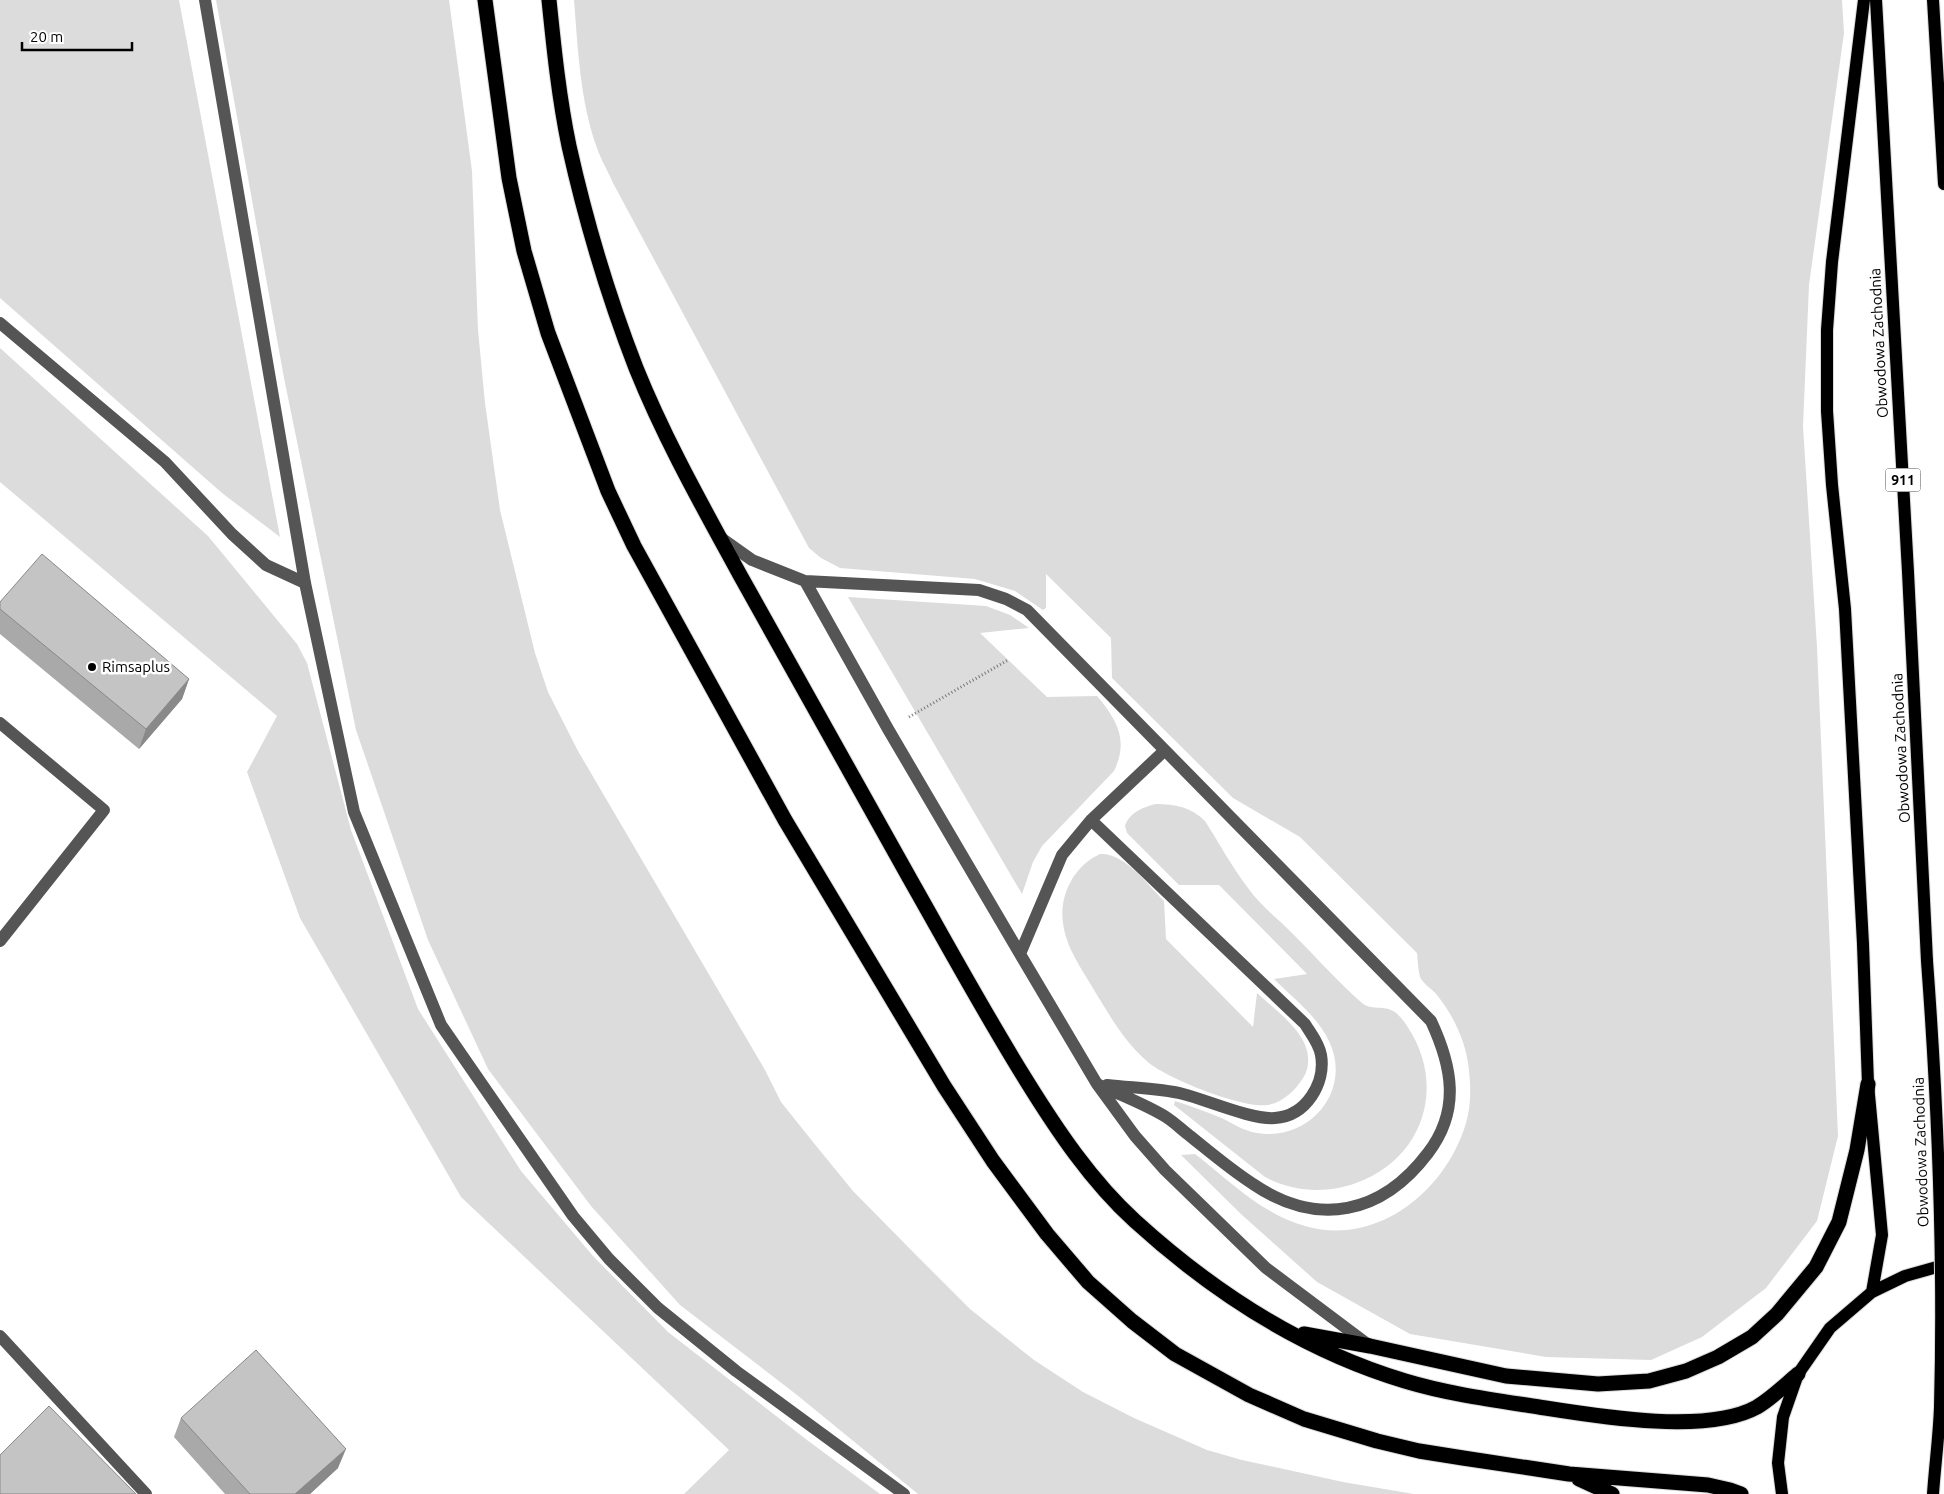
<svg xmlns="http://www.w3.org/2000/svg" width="1944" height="1494" font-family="Ubuntu,sans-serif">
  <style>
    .green { fill: #dcdcdc }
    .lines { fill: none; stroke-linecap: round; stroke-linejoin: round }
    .major-casing { stroke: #dbdbdb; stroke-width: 14 }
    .highway-casing { stroke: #dbdbdb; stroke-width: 17 }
    .path { stroke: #777; stroke-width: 3; stroke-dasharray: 1 2.5; stroke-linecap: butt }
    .minor { stroke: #555; stroke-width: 12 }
    .major { stroke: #000; stroke-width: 12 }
    .highway { stroke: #000; stroke-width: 15 }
    .major-bridge-casing { stroke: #dbdbdb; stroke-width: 14; stroke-linecap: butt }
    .major-bridge { stroke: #000; stroke-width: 12 }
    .wall { fill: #a9a9a9 }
    .shaded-wall { fill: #898989 }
    .building { fill: #c4c4c4; stroke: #898989 }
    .poi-dot { fill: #000; stroke: #fff; stroke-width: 2 }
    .labels { text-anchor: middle; stroke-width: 5; stroke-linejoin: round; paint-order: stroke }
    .shield { fill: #fff; stroke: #4c4c4c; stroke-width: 1 }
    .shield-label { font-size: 14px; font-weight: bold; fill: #000 }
    .street-label { font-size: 15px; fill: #000; stroke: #fff }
    .poi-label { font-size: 15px; fill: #000; stroke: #fff; text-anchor: start }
  </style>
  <rect width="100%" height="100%" fill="#fff"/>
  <!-- green -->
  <path class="green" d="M0 0H179L280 537 222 493 0 298Z
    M216 0H449L472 171 478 330 485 403 500 510 535 653 548 692 578 751 765 1070 781 1102 817 1147 853 1191 915 1254 970 1309 1034 1360 1083 1392 1134 1418 1207 1450 1242 1460 1343 1482 1414 1494H918L797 1395 680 1305 591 1206 488 1069 428 940 356 730 284 378Z
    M574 0H1842L1844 33 1809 285 1803 426 1817 647 1838 1136 1817 1221 1766 1288 1702 1337 1651 1360 1546 1357 1410 1334 1317 1282 1242 1215 1181 1155 1195 1154C1230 1181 1260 1213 1305 1226 1377 1247 1446 1191 1466 1123 1471 1106 1471 1088 1469 1071 1467 1044 1454 1016 1437 995 1433 990 1425 985 1421 979 1418 973 1418 960 1417 953L1300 837 1233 798 1112 678 1111 638 1046 574V608L1043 610 1015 591 975 579 840 568 821 558 809 548 613 183C608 171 601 160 597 148 580 101 578 49 574 0Z
    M0 348 208 536 297 644 307 663 351 830 418 1009 521 1171 593 1256 668 1332 807 1440 880 1494H684L729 1450 461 1197 300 918 247 772 277 716 0 482Z
    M848 597 986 606 1010 615 1029 628 980 633 1047 697 1097 696C1117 720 1129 740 1114 771L1042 846 1033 862 1022 894Z
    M1156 804C1175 804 1191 807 1205 821 1219 843 1232 867 1248 888 1260 905 1278 919 1293 934 1316 957 1338 982 1362 1003 1370 1010 1383 1006 1391 1010 1397 1012 1404 1021 1407 1026 1447 1085 1424 1159 1356 1183 1327 1194 1292 1192 1265 1177L1174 1105 1175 1101C1190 1106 1205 1111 1219 1117 1231 1122 1243 1131 1257 1133 1309 1142 1353 1091 1329 1041 1317 1016 1293 998 1274 979L1307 974 1219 885H1179L1127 833 1125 826C1129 813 1143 807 1156 804Z
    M1100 854C1124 852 1148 885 1164 901L1166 939 1253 1027 1257 993C1272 1007 1292 1021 1302 1039 1309 1050 1311 1066 1303 1078 1295 1091 1283 1102 1268 1105 1243 1109 1169 1079 1149 1063 1125 1043 1110 1016 1094 990 1082 969 1066 948 1063 923 1059 895 1074 866 1100 854Z"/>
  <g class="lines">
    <!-- major casing -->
    <g class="major-casing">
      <path id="major" d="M1864 0 1832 262 1827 330V411L1832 485 1845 609 1863 944 1868 1084 1882 1235 1872 1292
        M1876 0 1908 572 1927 961
        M1933 0 1944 184
        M1782 1494 1778 1463 1783 1417 1798 1374 1830 1328 1872 1292 1905 1276 1944 1265"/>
    </g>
    <!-- highway casing -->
    <g class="highway-casing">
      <path id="highway" d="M485 0 509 178 524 251 548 333 608 491 634 546 785 820 944 1086 993 1161 1047 1234 1088 1282 1132 1321 1175 1354 1249 1395 1304 1419 1377 1441 1419 1451 1463 1458 1569 1474 1708 1485 1730 1490 1741 1494
        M549 0C554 49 559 98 569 146 586 222 608 296 636 368 665 440 703 507 740 575 796 677 853 778 910 879 948 946 985 1014 1026 1080 1057 1130 1091 1181 1135 1221 1213 1292 1302 1350 1405 1381 1448 1394 1494 1400 1539 1407 1596 1416 1707 1435 1757 1407 1772 1398 1785 1385 1798 1374
        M1304 1334 1370 1346 1506 1376 1598 1384 1649 1381 1686 1371 1718 1357 1752 1337 1777 1314 1816 1267 1839 1222 1857 1150 1868 1084
        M1579 1479 1612 1494"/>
    </g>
    <!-- path -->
    <path class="path" d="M909 717 1008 660"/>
    <!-- minor -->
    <path class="minor" d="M205 0 305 583 354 812 441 1025 573 1216 609 1259 658 1308 736 1371 904 1494
      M0 323 165 462 232 534 266 565 305 583
      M721 538 752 560 805 581 979 590 1006 599 1027 610 1431 1021C1452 1066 1461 1110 1428 1153 1382 1214 1318 1228 1253 1184 1231 1170 1210 1152 1190 1136 1182 1130 1174 1122 1166 1117 1145 1104 1120 1095 1097 1084
      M805 581 888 729 1020 954
      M0 723 104 810 0 941
      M1164 751 1091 820 1062 855 1020 954 1097 1084 1135 1136 1165 1170 1266 1268 1370 1346
      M1091 820 1305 1024C1311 1034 1319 1043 1321 1055 1326 1083 1306 1116 1275 1118 1252 1120 1207 1100 1183 1094 1159 1088 1132 1088 1107 1085
      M0 1336 146 1494"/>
    <!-- major -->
    <use href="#major" class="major"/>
    <!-- highway -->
    <use href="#highway" class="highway"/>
    <!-- major-bridge casing -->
    <g class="major-bridge-casing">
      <path id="major-bridge" d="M1927 961C1938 1109 1944 1259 1940 1407 1939 1436 1935 1465 1933 1494"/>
    </g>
    <!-- major-bridge -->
    <use href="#major-bridge" class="major-bridge"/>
  </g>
  <!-- wall -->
  <path class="wall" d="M0 602 189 679 182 699 139 749 0 634Z
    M181 1418 338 1468 310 1494H225L174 1437Z"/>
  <!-- shaded-wall -->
  <path class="shaded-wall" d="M189 679 182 699 139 749 146 729Z
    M346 1449 338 1468 310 1494H295Z"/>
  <!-- building -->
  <path class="building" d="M42 554 189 679 146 729 0 609V602Z
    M256 1350 346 1449 295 1494H250L181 1418Z
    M49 1406 136 1494H0V1455Z"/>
  <!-- markers -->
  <circle class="poi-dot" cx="92" cy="667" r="5"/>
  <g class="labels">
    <!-- shield labels -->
    <rect class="shield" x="1885.5" y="468.5" width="35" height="23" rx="4"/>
    <g class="shield-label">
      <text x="1903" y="485">911</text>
    </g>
    <!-- street labels -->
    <g class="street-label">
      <text transform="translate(1879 343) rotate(-93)" y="5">Obwodowa Zachodnia</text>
      <text transform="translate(1901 748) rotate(-93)" y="5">Obwodowa Zachodnia</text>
      <text transform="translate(1921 1152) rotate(-92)" y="5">Obwodowa Zachodnia</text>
    </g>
    <!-- poi labels -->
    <g class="poi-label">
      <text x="102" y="672">Rimsaplus</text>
    </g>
  </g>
  <!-- scale -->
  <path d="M22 42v8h110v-8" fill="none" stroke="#000000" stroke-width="2.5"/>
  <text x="30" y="42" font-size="15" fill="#000000" stroke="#ffffff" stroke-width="4" paint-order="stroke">20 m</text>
</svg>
